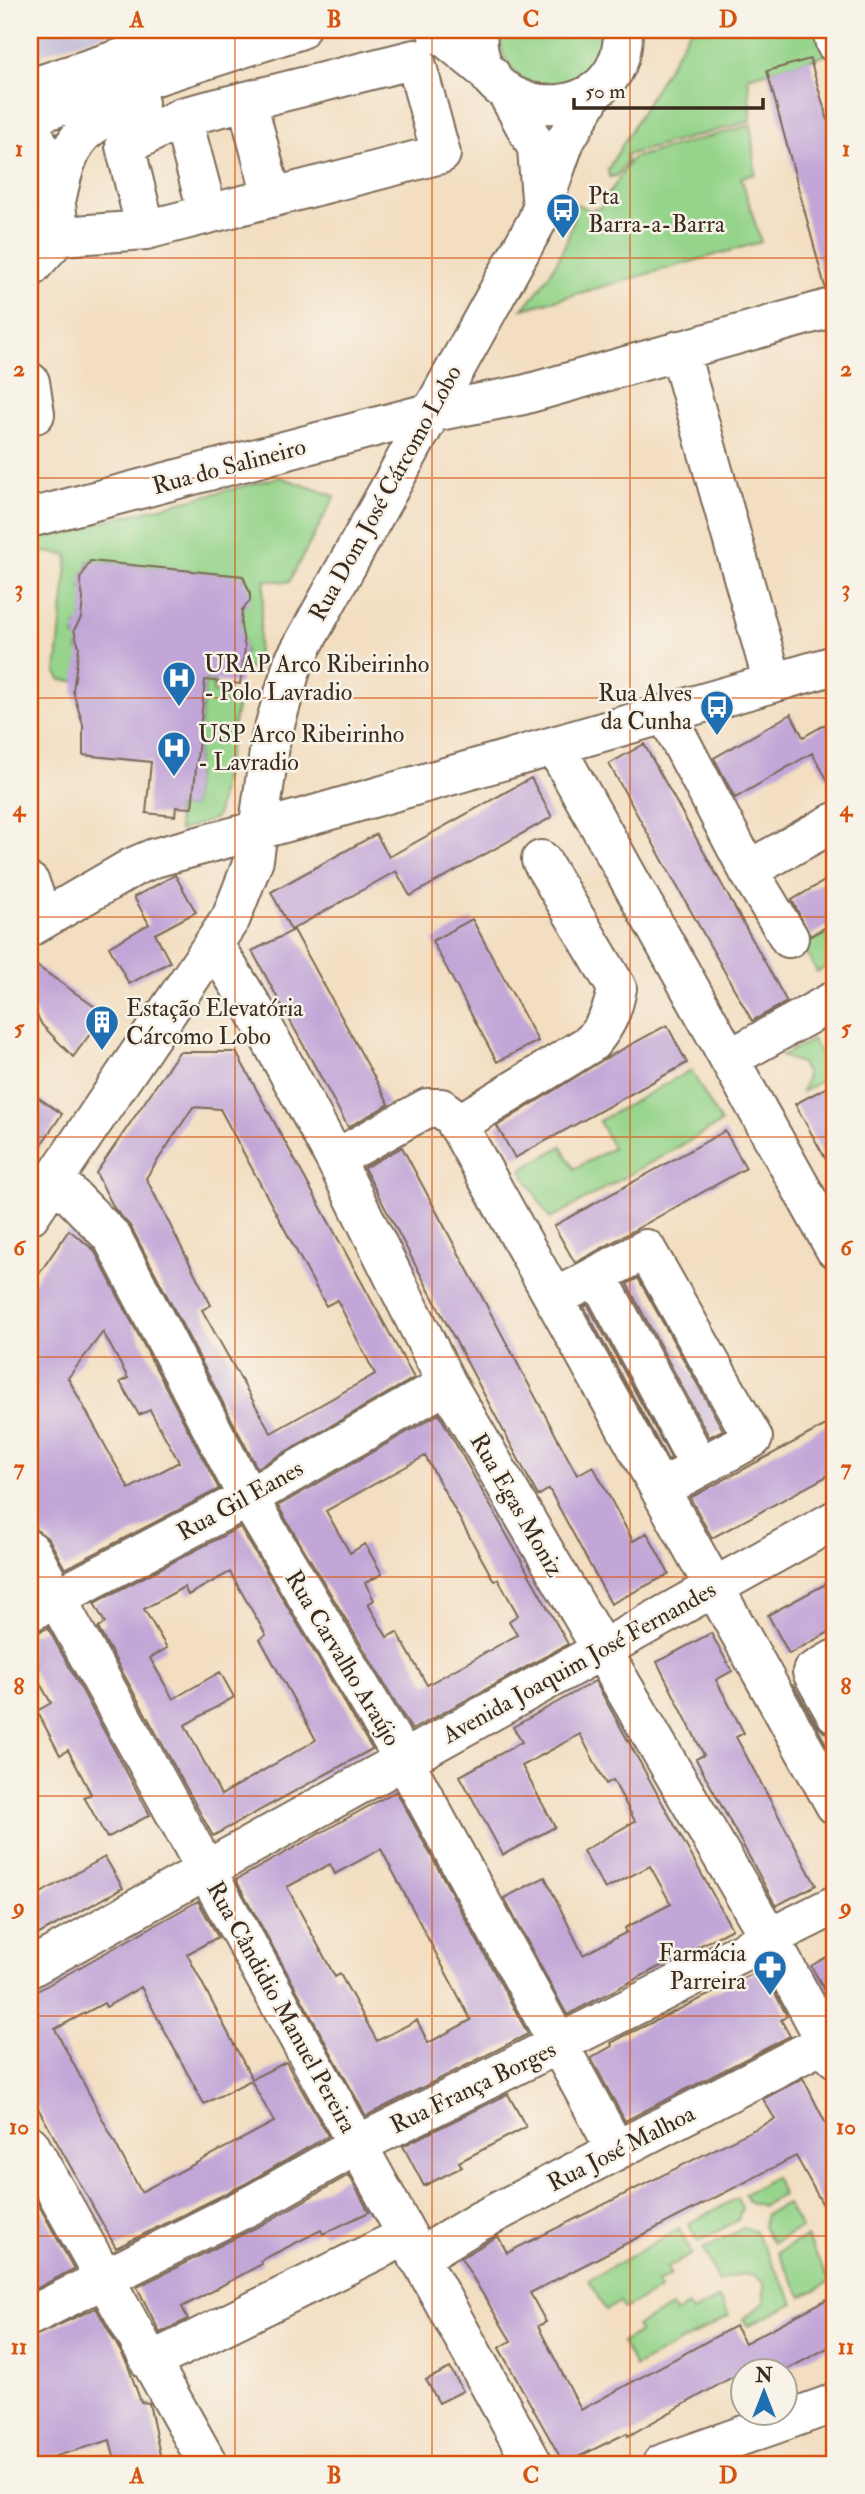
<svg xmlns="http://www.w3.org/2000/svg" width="865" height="2494" font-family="'IM FELL Double Pica',serif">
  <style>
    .industrial { fill: #c6c0d9 }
    .green { fill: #95d48a; stroke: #687f54; stroke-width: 2 }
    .building { fill: #c1a6d7; fill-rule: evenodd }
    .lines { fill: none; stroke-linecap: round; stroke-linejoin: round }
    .minor-casing { stroke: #7b6957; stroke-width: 42 }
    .minor { stroke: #fff; stroke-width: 38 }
    .grid { fill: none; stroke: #d7540e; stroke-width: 2; stroke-opacity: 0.55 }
    .labels { text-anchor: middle; stroke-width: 5; stroke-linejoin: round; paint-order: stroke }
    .poi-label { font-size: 24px; fill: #3b2a1e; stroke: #f7f3e8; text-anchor: start }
    .street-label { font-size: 24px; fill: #3b2a1e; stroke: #f7f3e8 }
    .neatline { fill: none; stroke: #d7540e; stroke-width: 2.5 }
    .grid-label { font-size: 23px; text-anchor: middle; font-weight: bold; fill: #d7540e }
  </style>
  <rect width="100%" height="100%" fill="#f7f3e8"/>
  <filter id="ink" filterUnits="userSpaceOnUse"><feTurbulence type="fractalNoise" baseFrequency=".0143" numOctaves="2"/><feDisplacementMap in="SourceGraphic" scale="14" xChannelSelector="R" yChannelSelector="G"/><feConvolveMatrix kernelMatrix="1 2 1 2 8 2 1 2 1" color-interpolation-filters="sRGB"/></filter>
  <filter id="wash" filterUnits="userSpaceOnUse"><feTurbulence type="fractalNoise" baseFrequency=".00686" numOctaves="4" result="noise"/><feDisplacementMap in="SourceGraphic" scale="28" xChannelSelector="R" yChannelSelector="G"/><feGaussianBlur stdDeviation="1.57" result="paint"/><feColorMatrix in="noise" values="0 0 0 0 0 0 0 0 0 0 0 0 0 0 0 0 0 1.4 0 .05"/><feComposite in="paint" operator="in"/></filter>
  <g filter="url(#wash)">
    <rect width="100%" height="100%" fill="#f3dec1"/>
    <!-- industrial -->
    <path class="industrial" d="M30 30H119L30 57Z"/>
    <!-- green -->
    <path class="green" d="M498 30H602C612 94 504 115 498 30Z
      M690 30H819L826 55 748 77 751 121 626 155 627 162 616 176 609 177 608 169Z
      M751 125 755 174 741 177 761 242 523 309C545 285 577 236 574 203L590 210 600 208 632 158Z
      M280 477 335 496 289 582 265 580 256 669 236 667 245 651 243 640 239 639 243 605H246L250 596 245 589V577L88 561 86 572H83L81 588 85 589 81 623 76 625 74 636 79 640 78 651 109 654 106 684 61 680 56 673 68 555 44 552 30 556V540Z
      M205 681H214L213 692 239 696 217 816 214 819 179 831 176 807 192 808Z
      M831 931 835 939V962L817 972 802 946Z
      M812 1040 834 1074 802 1092 807 1075 801 1063 781 1056Z
      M691 1070 721 1123 550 1219 521 1170 562 1146 574 1169 613 1148 599 1121Z
      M774 2177 783 2195 762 2206 749 2203 745 2194Z
      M737 2198 742 2208 738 2220 698 2242 688 2224Z
      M787 2204 801 2228 773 2243 763 2227 766 2214Z
      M743 2228 755 2231 794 2303 748 2326 743 2319 764 2303V2284C752 2270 735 2273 719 2282L703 2249Z
      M679 2229 692 2254 667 2268 671 2275 657 2282 660 2289 624 2309 620 2302 606 2310 588 2280Z
      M806 2237 830 2282 802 2297 777 2252Z
      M719 2298 729 2316 635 2367 622 2342 640 2333 636 2326 671 2307 675 2313 688 2306 692 2312Z"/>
    <g id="blocks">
      <!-- building -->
      <path class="building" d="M810 59 835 146V286L825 287 767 71Z
        M90 561 243 576 250 593V601L242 610 241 626 245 648 240 684 205 680 192 808 176 807 175 816 146 813 151 762 83 755V725L73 691 79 647 74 630 81 618 83 599 80 579Z
        M791 714 803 737 835 719V793L812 753 735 798 714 758Z
        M644 744 787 1002 752 1021 609 764Z
        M531 778 552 817 410 896 396 871 291 930 271 892 376 834 389 857Z
        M175 875 196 912 155 934 170 962 129 984 109 947 149 924 134 897Z
        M835 875V922L810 936 792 900Z
        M472 919 538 1041 497 1062 432 941Z
        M294 930 389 1104 348 1127 252 951Z
        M30 961 105 1014 73 1057 42 1025 30 1002Z
        M667 1025 687 1063 515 1158 497 1126 606 1058Z
        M179 1052H236L414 1378 257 1468 131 1227 114 1208 96 1173ZM193 1107 220 1109 326 1306 337 1300 375 1374 271 1433 202 1310 211 1305 146 1178Z
        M835 1083V1176L795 1104Z
        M30 1092 62 1114 30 1161Z
        M725 1131 746 1168 575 1263 554 1226Z
        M402 1147 577 1475 593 1466 633 1541 647 1533 669 1574 611 1604 549 1489 538 1496 364 1168Z
        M69 1230 94 1250 219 1489 65 1569 49 1539 36 1530 30 1519V1287ZM103 1332 128 1378 120 1382 139 1415 150 1410 179 1462 129 1489 68 1378Z
        M638 1278 723 1430 709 1437 627 1284Z
        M588 1305 671 1458 668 1460 584 1307Z
        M439 1414 568 1644 412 1730 278 1506ZM425 1456 494 1581 498 1579 518 1615 509 1621 517 1635 427 1685 397 1632 387 1637 368 1604 374 1600 365 1583 382 1574 365 1544 350 1553 326 1511Z
        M835 1420V1472L712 1538 690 1498Z
        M240 1527 372 1749 213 1836 98 1628 105 1623 94 1603ZM230 1572 266 1635 260 1639 316 1740 221 1795 185 1725 234 1697 220 1672 173 1699 150 1658 167 1648 144 1609 184 1587 188 1595Z
        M835 1579V1629L789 1654 768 1615Z
        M48 1628 150 1815 107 1838 84 1797 91 1794 68 1750 60 1755 37 1711 51 1703 30 1666V1635Z
        M711 1633 732 1671 716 1680 744 1733 736 1737 816 1885 776 1906 696 1759 704 1755 657 1662Z
        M595 1681 732 1929 567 2015 504 1898 545 1877 583 1955 627 1932 625 1928 671 1904 650 1866 605 1889 583 1851 635 1821 613 1780 606 1784 580 1734 522 1766 555 1827 503 1855 460 1776 522 1742 513 1727Z
        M793 1684 816 1724 824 1732 835 1735V1760Z
        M396 1791 528 2034 366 2116 236 1880ZM381 1849 471 2020 428 2043 417 2020 377 2041 340 1974 335 1977 287 1887 330 1864 335 1874Z
        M105 1857 123 1888 30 1939V1899Z
        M198 1901 218 1937 187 1954 252 2079 286 2062 328 2136 243 2185 116 2248 30 2094V1995ZM141 1987 204 2104 251 2080 274 2122 141 2192 55 2029 104 2003 106 2007Z
        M835 1952V2008L811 1966Z
        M762 1969 787 2016 781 2020 790 2036 625 2121 591 2058 612 2046 611 2043 624 2036Z
        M803 2078 835 2142V2227L796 2156 530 2293 546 2322 538 2326 581 2410 735 2326 745 2343 835 2295V2344L784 2371H743L628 2436 627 2433 564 2464 499 2348 511 2341 461 2258 498 2236 507 2253 775 2119 763 2099Z
        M508 2094 526 2127 459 2162 462 2167 424 2186 403 2146Z
        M349 2175 369 2212 323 2234 321 2230 260 2261 262 2264 182 2307 188 2319 160 2333 137 2287 263 2224Z
        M30 2189 74 2269 30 2292Z
        M96 2308 127 2363 141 2402 149 2403 162 2464H124L123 2459 115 2461 110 2440 30 2464V2338Z
        M450 2368 463 2391 439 2403 426 2380Z"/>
    </g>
  </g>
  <g filter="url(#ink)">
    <use href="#blocks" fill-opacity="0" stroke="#7b6957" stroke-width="2"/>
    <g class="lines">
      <!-- minor casing -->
      <g class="minor-casing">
        <path id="minor" d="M436 30 491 75
          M478 30C468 124 625 134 623 30
          M832 30 835 43
          M415 59 441 154 146 230 125 146 182 117Z
          M30 88 208 30
          M506 91 537 148 541 198
          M247 101 272 197
          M30 116 299 30
          M182 117 208 214
          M30 128C50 162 57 197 59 236L30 268
          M57 197C70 135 81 127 139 103
          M33 238 146 230
          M679 350 773 683
          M30 382 35 414 30 415
          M30 518 428 413 523 395 835 307
          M666 714 748 870 789 938
          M555 746 835 1249
          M748 870 835 822
          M30 883 43 919
          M30 927 133 867 154 858 310 816 835 665
          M214 945 254 1009 335 1159 447 1384 769 1937 835 2058
          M729 1059 835 1000
          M457 1125 591 1043C606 1026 613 1011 617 988L541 860
          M335 1159 427 1108H441L454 1118 835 1805
          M54 1178 112 1237 248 1498 404 1760 616 2150
          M30 1215 231 918 254 859 271 738 293 663 537 221 565 141 593 93
          M597 1275 700 1467
          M555 1298 646 1249 753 1438 662 1488
          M30 1550 533 2464
          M30 1612 248 1498 447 1384
          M835 1659 812 1672 835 1713
          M30 1968 835 1520
          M30 2145 208 2464
          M418 2258 478 2222 826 2042
          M30 2316 253 2204 357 2145 835 1905
          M150 2362 406 2236
          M662 2464 835 2403"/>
      </g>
      <!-- minor -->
      <use href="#minor" class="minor"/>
    </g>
  </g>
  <!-- grid -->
  <path class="grid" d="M235 30V2464M432 30V2464M630 30V2464M30 258H835M30 478H835M30 698H835M30 917H835M30 1137H835M30 1357H835M30 1577H835M30 1796H835M30 2016H835M30 2236H835"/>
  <!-- icons -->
  <defs>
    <g id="bus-pin" transform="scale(1.75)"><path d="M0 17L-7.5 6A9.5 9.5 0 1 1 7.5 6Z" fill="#1f6fb2" stroke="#f7f3e8"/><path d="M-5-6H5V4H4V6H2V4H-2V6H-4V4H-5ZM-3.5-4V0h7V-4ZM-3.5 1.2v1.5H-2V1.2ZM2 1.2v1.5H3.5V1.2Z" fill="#fff"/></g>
    <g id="hospital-pin" transform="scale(1.75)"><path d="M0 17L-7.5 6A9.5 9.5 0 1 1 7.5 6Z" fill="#1f6fb2" stroke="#f7f3e8"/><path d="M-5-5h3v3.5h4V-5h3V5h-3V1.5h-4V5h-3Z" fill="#fff"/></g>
    <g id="building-pin" transform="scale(1.75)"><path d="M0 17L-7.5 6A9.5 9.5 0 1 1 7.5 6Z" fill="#1f6fb2" stroke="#f7f3e8"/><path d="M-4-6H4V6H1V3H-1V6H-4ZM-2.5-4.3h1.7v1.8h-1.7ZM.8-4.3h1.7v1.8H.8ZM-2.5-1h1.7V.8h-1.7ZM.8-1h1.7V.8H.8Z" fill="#fff"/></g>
    <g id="pharmacy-pin" transform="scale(1.75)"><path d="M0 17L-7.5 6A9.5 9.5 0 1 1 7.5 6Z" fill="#1f6fb2" stroke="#f7f3e8"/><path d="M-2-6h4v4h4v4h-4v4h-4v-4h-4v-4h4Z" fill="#fff"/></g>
  </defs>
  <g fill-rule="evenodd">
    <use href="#bus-pin" x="563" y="210"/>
    <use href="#hospital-pin" x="179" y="678"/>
    <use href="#bus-pin" x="717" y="707"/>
    <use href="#hospital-pin" x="174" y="748"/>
    <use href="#building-pin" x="102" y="1022"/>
    <use href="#pharmacy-pin" x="770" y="1967"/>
  </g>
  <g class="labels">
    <!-- poi labels -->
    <g class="poi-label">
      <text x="588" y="204">Pta<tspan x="588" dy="28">Barra-a-Barra</tspan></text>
      <text x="204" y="672">URAP Arco Ribeirinho<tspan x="204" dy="28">- Polo Lavradio</tspan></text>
      <text x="692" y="701" text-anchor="end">Rua Alves<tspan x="692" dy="28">da Cunha</tspan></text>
      <text x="198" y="742">USP Arco Ribeirinho<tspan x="198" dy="28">- Lavradio</tspan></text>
      <text x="126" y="1016">Estação Elevatória<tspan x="126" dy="28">Cárcomo Lobo</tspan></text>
      <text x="746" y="1961" text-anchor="end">Farmácia<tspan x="746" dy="28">Parreira</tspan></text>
    </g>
    <!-- street labels -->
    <g class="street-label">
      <text transform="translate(229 466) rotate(-15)" y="8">Rua do Salineiro</text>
      <text transform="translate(385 493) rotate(-61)" y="8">Rua Dom José Cárcomo Lobo</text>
      <text transform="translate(240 1500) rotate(-29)" y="8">Rua Gil Eanes</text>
      <text transform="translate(517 1505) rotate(60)" y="8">Rua Egas Moniz</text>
      <text transform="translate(343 1658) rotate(59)" y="8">Rua Carvalho Araújo</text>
      <text transform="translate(579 1662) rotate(-29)" y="8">Avenida Joaquim José Fernandes</text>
      <text transform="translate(282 2007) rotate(61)" y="8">Rua Cândidio Manuel Pereira</text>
      <text transform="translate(473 2087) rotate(-26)" y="8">Rua França Borges</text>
      <text transform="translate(621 2148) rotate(-27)" y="8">Rua José Malhoa</text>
    </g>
  </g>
  <!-- margin -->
  <rect width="865" height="2494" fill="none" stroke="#f7f3e8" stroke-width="77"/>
  <!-- north arrow -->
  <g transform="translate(764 2392)"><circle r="33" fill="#f7f3e8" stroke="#aca397" stroke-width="2"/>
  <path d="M0-5L12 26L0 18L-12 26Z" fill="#1f6fb2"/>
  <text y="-10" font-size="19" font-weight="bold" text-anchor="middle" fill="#3b2a1e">N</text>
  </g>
  <!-- scale -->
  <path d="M574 98v10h189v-10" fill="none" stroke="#3b2a1e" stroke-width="3.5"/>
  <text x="585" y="98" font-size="21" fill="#3b2a1e" stroke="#f7f3e8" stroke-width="5" paint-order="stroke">50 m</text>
  <rect x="38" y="38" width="788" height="2418" class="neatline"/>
  <g class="grid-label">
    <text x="137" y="27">A</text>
    <text x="334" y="27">B</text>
    <text x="531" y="27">C</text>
    <text x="728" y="27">D</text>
    <text x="19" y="156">1</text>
    <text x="846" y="156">1</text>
    <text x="19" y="376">2</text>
    <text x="846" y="376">2</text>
    <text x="19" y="596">3</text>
    <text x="846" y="596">3</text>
    <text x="19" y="816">4</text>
    <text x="846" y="816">4</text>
    <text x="19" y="1035">5</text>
    <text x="846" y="1035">5</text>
    <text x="19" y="1255">6</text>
    <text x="846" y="1255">6</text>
    <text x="19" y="1475">7</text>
    <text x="846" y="1475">7</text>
    <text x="19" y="1694">8</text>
    <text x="846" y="1694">8</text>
    <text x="19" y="1914">9</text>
    <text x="846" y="1914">9</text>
    <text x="19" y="2134">10</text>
    <text x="846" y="2134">10</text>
    <text x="19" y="2354">11</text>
    <text x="846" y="2354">11</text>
    <text x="137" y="2483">A</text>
    <text x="334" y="2483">B</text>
    <text x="531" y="2483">C</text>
    <text x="728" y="2483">D</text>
  </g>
</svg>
